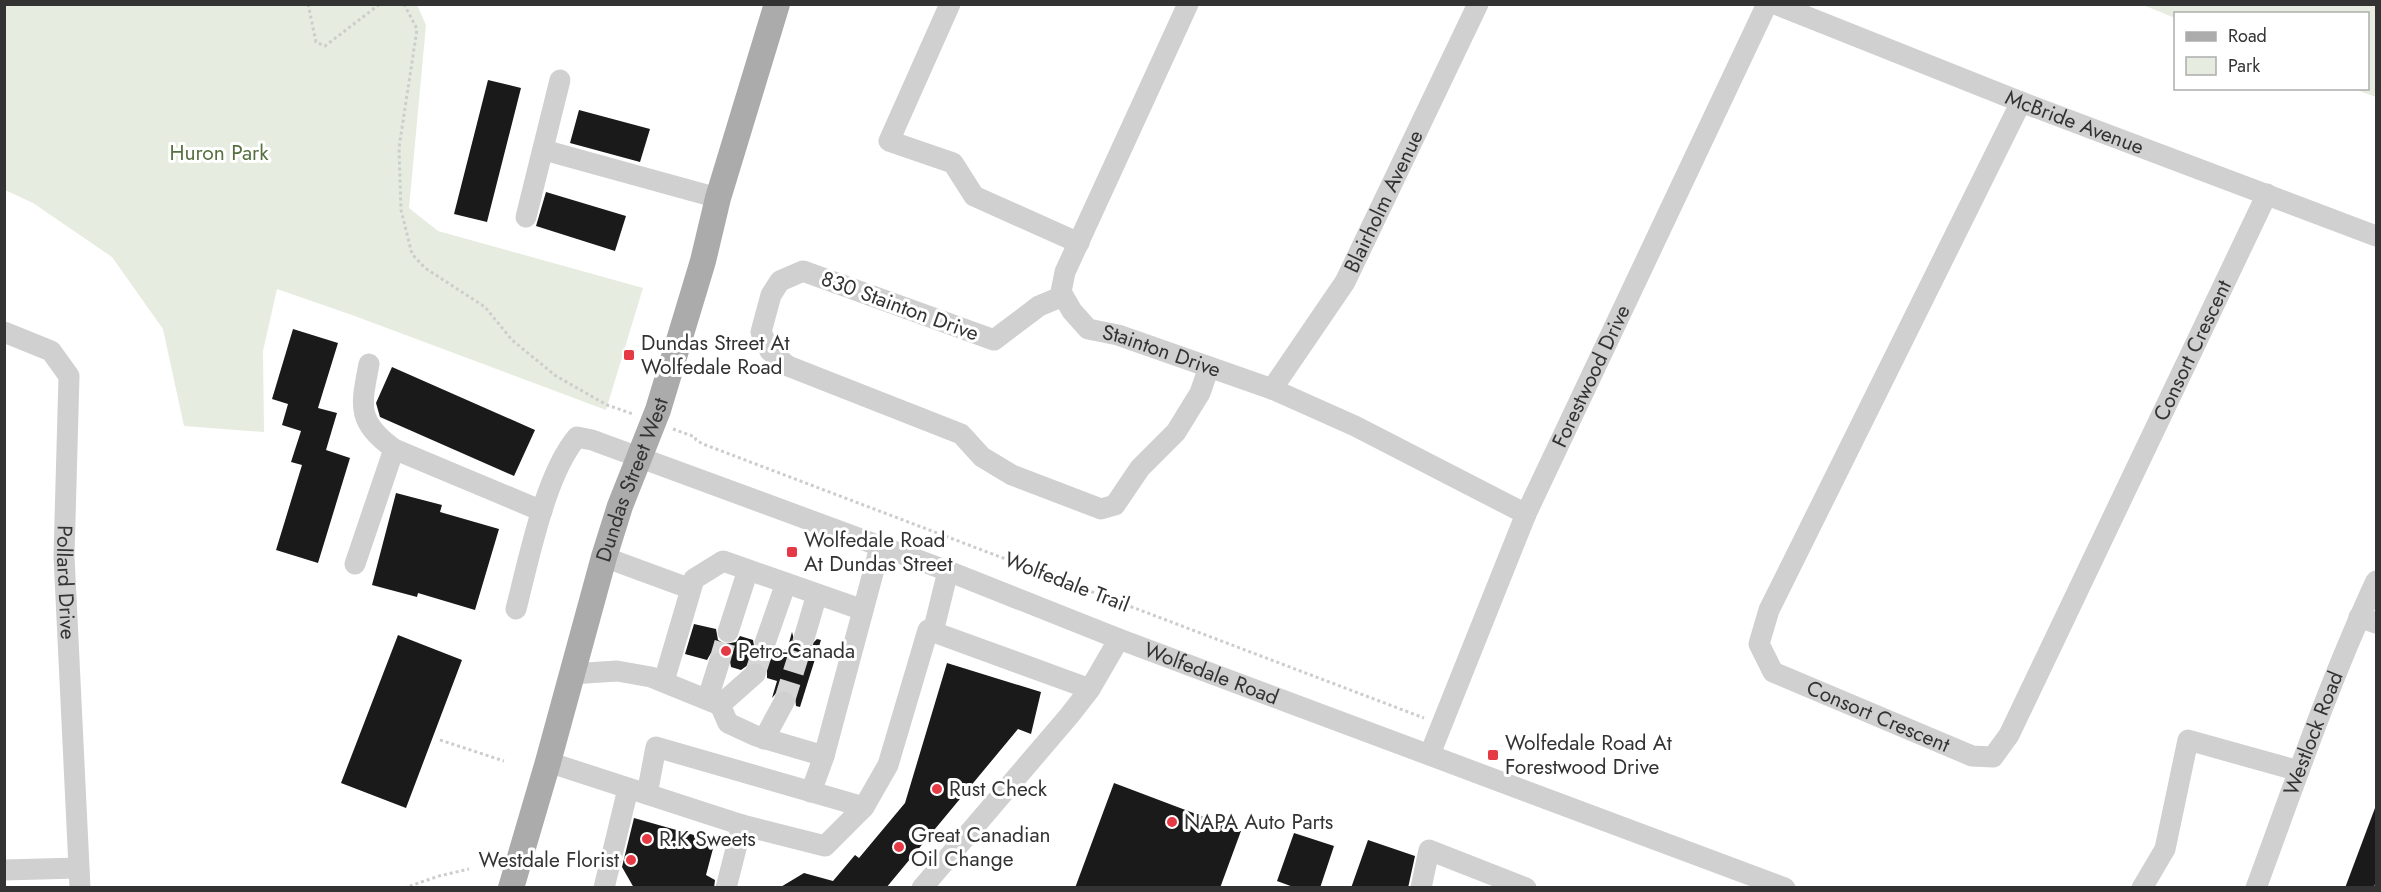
<svg xmlns="http://www.w3.org/2000/svg" width="2381" height="892" font-family="Jost,sans-serif">
  <style>
    .green { fill: #e6ecdf }
    .building { fill: #1a1a1a }
    .lines { fill: none; stroke-linecap: round; stroke-linejoin: round }
    .minor-tunnel { stroke: #d6d6d6; stroke-width: 21; stroke-dasharray: 21 10; stroke-linecap: butt }
    .path { stroke: #cdcdcd; stroke-width: 3; stroke-dasharray: 3 3; stroke-linecap: butt }
    .minor { stroke: #d0d0d0; stroke-width: 21 }
    .major { stroke: #ababab; stroke-width: 26 }
    .poi-dot { fill: #e63946; stroke: #fff; stroke-width: 2 }
    .labels { text-anchor: middle; stroke-width: 6; stroke-linejoin: round; paint-order: stroke }
    .street-label { font-size: 21px; fill: #333; stroke: #fff }
    .park-label { font-size: 21px; fill: #56703f; stroke: #fff }
    .poi-label { font-size: 21px; fill: #333; stroke: #fff; text-anchor: start }
  </style>
  <rect width="100%" height="100%" fill="#fff"/>
  <!-- green -->
  <path class="green" d="M4 5H417L426 25 409 208 438 231 643 288 606 410 352 315 277 289 263 351 264 432 184 426 163 329 112 257 33 203 5 190Z
    M2143 5H2376V97L2354 89 2368 88V14H2176L2175 18Z"/>
  <!-- building -->
  <path class="building" d="M488 80 521 88 487 222 454 214Z
    M579 110 650 129 640 162 570 143Z
    M546 192 626 216 615 251 536 226Z
    M293 329 338 343 318 408 337 413 326 450 350 458 318 563 276 550 302 465 291 462 301 431 282 425 288 404 272 399Z
    M392 367 535 430 514 476 380 417 376 403Z
    M396 493 442 505 440 512 499 529 475 610 418 593 417 597 372 585Z
    M694 624 716 629 718 640 725 644 736 642 740 636 753 640 755 651 761 655 773 653 777 647 787 650 792 632 795 643 801 647H809L817 639 821 640 800 707 796 706 795 696 790 691H778L772 698 777 681 767 678V671L760 662H752L741 670 731 667 729 655 722 651 711 653 707 660 685 654Z
    M398 635 462 660 406 808 341 783Z
    M947 663 1041 692 1031 734 1018 729 886 888H779L804 873 833 881 855 855 859 858 905 803Z
    M1114 783 1241 831 1220 888H1075Z
    M2375 808 2376 880 2374 888H2345Z
    M634 818 715 841 706 875 715 880 714 888H634L622 867Z
    M1294 833 1334 846 1320 888H1296L1277 881Z
    M1368 840 1415 856 1408 888H1351Z"/>
  <g class="lines">
    <!-- minor-tunnel -->
    <path class="minor-tunnel" d="M719 663 728 632
      M755 674 765 643
      M784 702 805 635"/>
    <!-- path -->
    <path class="path" d="M308 4 316 42 325 46 380 4
      M404 4 417 29 399 148 401 210 412 254 425 268 485 307 512 340 556 376 607 405 633 414
      M717 344H735L745 341
      M673 429 695 437 696 440 703 444 1424 718
      M440 740 504 761
      M404 888 439 876 469 869"/>
    <!-- minor -->
    <g class="minor">
      <path d="M950 4 889 141 953 163 974 196 1079 243"/>
      <path id="s1" d="M1188 4 1065 272 1061 292 1072 311 1088 329 1118 335 1272 389 1355 426 1526 514"/>
      <path id="s2" d="M1775 4 2021 102 2376 236"/>
      <path id="s3" d="M2021 102 1769 610 1759 644 1773 672 1972 756 1993 757 2009 735 2267 194"/>
      <path d="M544 150 718 198"/>
      <path d="M526 217 560 80"/>
      <path d="M1063 296 1039 306 994 340 803 271 780 281 771 295 761 332 770 351 788 366 961 434 982 457 1012 475 1101 509 1115 505 1140 468 1176 432 1200 393 1209 367"/>
      <path id="s4" d="M4 332 51 351 69 376 64 556 80 888"/>
      <path d="M369 364C361 406 356 421 394 449L542 511"/>
      <path id="s5" d="M1272 389 1345 282 1478 4"/>
      <path d="M604 557 691 589"/>
      <path d="M355 564 394 449"/>
      <path id="s6" d="M516 609C529 559 545 475 577 437L592 440 948 571 1119 639 1785 888"/>
      <path d="M2359 617 2376 623"/>
      <path d="M728 632 748 570"/>
      <path d="M933 632 948 571"/>
      <path d="M805 635 817 594"/>
      <path d="M765 643 786 583"/>
      <path d="M571 674 617 671 651 677 720 705 728 723 756 736 824 756 880 547"/>
      <path d="M664 681 694 579 723 561 863 610"/>
      <path d="M708 698 719 663"/>
      <path d="M720 705 755 674"/>
      <path d="M764 739 784 702"/>
      <path id="s7" d="M1430 754 1526 514 1767 4"/>
      <path d="M548 762 742 825 825 846 864 807"/>
      <path d="M811 792 824 756"/>
      <path d="M647 794 656 747 864 807 888 765 928 630 1090 689"/>
      <path d="M4 870 78 868"/>
      <path d="M604 888 628 789"/>
      <path d="M726 888 742 825"/>
      <path d="M922 888 1069 716 1090 689 1119 639"/>
      <path d="M1421 888 1429 850 1526 888"/>
      <path d="M2142 888 2165 849 2188 740 2299 771"/>
      <path id="s8" d="M2256 888C2294 785 2330 680 2376 581"/>
    </g>
    <!-- major -->
    <path class="major" id="s9" d="M511 888 548 762 604 557 620 506 658 410 703 261 718 198 777 4"/>
  </g>
  <!-- markers -->
  <g class="poi-dot">
    <rect x="623" y="349" width="12" height="12" rx="3"/>
    <rect x="786" y="546" width="12" height="12" rx="3"/>
    <circle cx="726" cy="651" r="6"/>
    <rect x="1487" y="749" width="12" height="12" rx="3"/>
    <circle cx="937" cy="789" r="6"/>
    <circle cx="1172" cy="822" r="6"/>
    <circle cx="647" cy="839" r="6"/>
    <circle cx="899" cy="847" r="6"/>
    <circle cx="631" cy="860" r="6"/>
  </g>
  <g class="labels">
    <!-- street labels -->
    <g class="street-label">
      <text dy="7" stroke="none"><textPath href="#s2" startOffset="322">McBride Avenue</textPath></text>
      <text dy="7" stroke="none"><textPath href="#s5" startOffset="219">Blairholm Avenue</textPath></text>
      <text transform="translate(900 306) rotate(20)" y="7">830 Stainton Drive</text>
      <text dy="7" stroke="none"><textPath href="#s3" startOffset="1324">Consort Crescent</textPath></text>
      <text dy="7" stroke="none"><textPath href="#s1" startOffset="438">Stainton Drive</textPath></text>
      <text dy="7" stroke="none"><textPath href="#s7" startOffset="411">Forestwood Drive</textPath></text>
      <text dy="7" stroke="none"><textPath href="#s9" startOffset="426">Dundas Street West</textPath></text>
      <text dy="7" stroke="none"><textPath href="#s4" startOffset="288">Pollard Drive</textPath></text>
      <text transform="translate(1067 582) rotate(21)" y="7">Wolfedale Trail</text>
      <text dy="7" stroke="none"><textPath href="#s6" startOffset="861">Wolfedale Road</textPath></text>
      <text dy="7" stroke="none"><textPath href="#s3" startOffset="748">Consort Crescent</textPath></text>
      <text dy="7" stroke="none"><textPath href="#s8" startOffset="165">Westlock Road</textPath></text>
    </g>
    <!-- park labels -->
    <g class="park-label">
      <text x="219" y="160">Huron Park</text>
    </g>
    <!-- poi labels -->
    <g class="poi-label">
      <text x="641" y="350">Dundas Street At<tspan x="641" dy="24">Wolfedale Road</tspan></text>
      <text x="804" y="547">Wolfedale Road<tspan x="804" dy="24">At Dundas Street</tspan></text>
      <text x="738" y="658">Petro-Canada</text>
      <text x="1505" y="750">Wolfedale Road At<tspan x="1505" dy="24">Forestwood Drive</tspan></text>
      <text x="949" y="796">Rust Check</text>
      <text x="1184" y="829">NAPA Auto Parts</text>
      <text x="911" y="842">Great Canadian<tspan x="911" dy="24">Oil Change</tspan></text>
      <text x="659" y="846">R.K Sweets</text>
      <text x="619" y="867" text-anchor="end">Westdale Florist</text>
    </g>
  </g>
  <!-- border -->
  <rect width="2381" height="892" fill="none" stroke="#333333" stroke-width="12"/>
  <!-- legend -->
  <rect x="2174" y="12" width="195" height="78" fill="#ffffff" stroke="#adadad" stroke-width="1.5"/>
  <rect x="2186" y="32" width="30" height="9" fill="#ababab" stroke="#adadad" stroke-width="1.5"/>
  <text x="2228" y="42" font-size="18" fill="#333333">Road</text>
  <rect x="2186" y="57" width="30" height="18" fill="#e6ecdf" stroke="#adadad" stroke-width="1.5"/>
  <text x="2228" y="72" font-size="18" fill="#333333">Park</text>
</svg>
